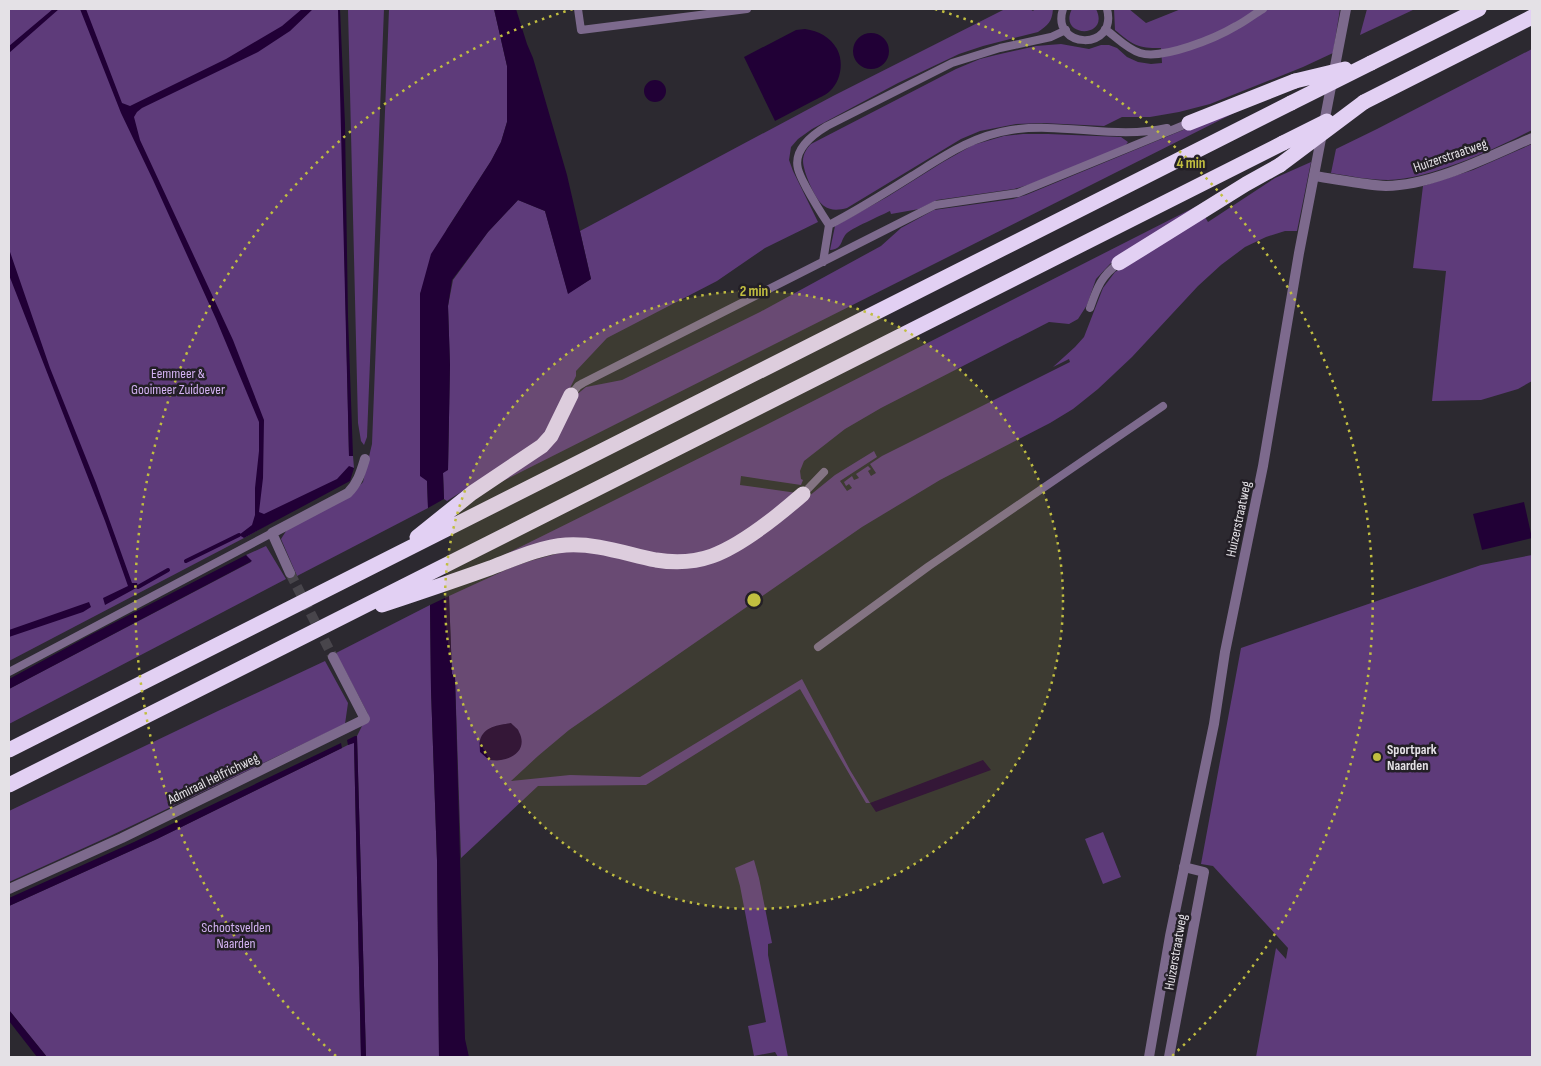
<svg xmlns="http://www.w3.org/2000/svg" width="1541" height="1066" font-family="'Sofia Sans Condensed',sans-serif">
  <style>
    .green { fill: #5e3b7a }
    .water { fill: #210036 }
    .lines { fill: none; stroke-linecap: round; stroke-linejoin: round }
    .stream { stroke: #210036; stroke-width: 4 }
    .minor-tunnel { stroke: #48454b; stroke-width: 10; stroke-dasharray: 10 5; stroke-linecap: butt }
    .service { stroke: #7d6a8d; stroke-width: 8 }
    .minor { stroke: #7d6a8d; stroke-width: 10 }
    .tertiary { stroke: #7d6a8d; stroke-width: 10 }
    .motorway { stroke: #e2d0f3; stroke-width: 15 }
    .motorway-bridge { stroke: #e2d0f3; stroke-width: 15 }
    .ring { fill: none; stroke: #c1be40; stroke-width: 2.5; stroke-dasharray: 2.5 5 }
    .poi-dot { fill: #c1be40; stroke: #231f26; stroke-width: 2 }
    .labels { text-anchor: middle; stroke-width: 5; stroke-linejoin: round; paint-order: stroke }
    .street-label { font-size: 14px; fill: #e4e1e6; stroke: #231f26 }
    .park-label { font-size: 14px; fill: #d3b2f2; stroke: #231f26 }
    .poi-label { font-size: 14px; font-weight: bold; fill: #e4e1e6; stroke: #231f26; text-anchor: start }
    .centre { fill: #c1be40; stroke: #231f26; stroke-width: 2.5 }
    .ring-label { font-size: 15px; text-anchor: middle; font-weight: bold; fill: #c1be40; stroke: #231f26; stroke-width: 5; stroke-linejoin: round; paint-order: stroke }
  </style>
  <rect width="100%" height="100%" fill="#2c2930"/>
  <!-- green -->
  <path class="green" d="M9 9H339L349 456H353L354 468 349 467 348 479 244 538 9 661Z
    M348 9H384L367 437 364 445 361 441 358 423Z
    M389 9H494L507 66V122L501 142 491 161 447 229 420 294 421 389 427 481 428 508 297 576 281 539 288 528 355 491 363 482 372 444Z
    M1005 9H1030L1033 11 1035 9H1053C1052 22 1048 25 1038 32L983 46 959 54 898 83 812 129 798 139 791 147 789 160 793 171 818 222 765 248 717 281 607 338 576 371V376L551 426 542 440 447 501 444 499 443 473 448 469 450 365 448 306 453 280 488 232 518 200 545 211 568 293 591 279 580 231 833 96Z
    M1072 9H1096C1111 39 1057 38 1072 9Z
    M1114 9H1129L1146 23 1181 9H1340L1333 53 1303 67 1210 104 1179 112 1150 117H1122L1104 126 1043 123 1016 124 980 131 961 139 847 208C839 210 831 211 824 206 815 200 803 171 803 161 803 154 807 148 811 144L956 69 980 59 996 55 1036 46 1061 44 1089 49 1101 45H1109L1117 48 1127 57 1138 62 1151 64 1162 63 1161 48C1138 49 1132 44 1115 30Z
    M1367 9H1415L1360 35Z
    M1532 49V130C1495 149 1431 179 1388 180 1369 180 1350 176 1331 173L1336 149 1377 129Z
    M1229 111H1238L499 483 542 452 575 396 586 387 622 380 760 312 881 246 901 228 934 210 1013 199 1026 195Z
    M1023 134H1048L1121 137 1128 142 1125 146 1031 184 1014 189 937 200 919 209 891 214 890 211C882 215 850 229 846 234 840 241 843 249 830 250L835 226 887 197 943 162 973 145 1004 136Z
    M1532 144V381L1518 389 1481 400 1432 401 1446 271 1413 268 1423 186 1473 170Z
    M1311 162 1297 231H1285L1266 237 1245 247 1221 265 1198 286 1132 357 1098 389 1073 409 1050 423 940 480 862 527 569 730 538 756 511 781 570 775 640 777 802 679 850 770 870 803H866L800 689 646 785 538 786 461 858 455 678 452 674 449 596 510 568 530 561 563 552H594L673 566 782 518 835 475 874 451 877 457 840 481 847 491 852 488 849 484 846 486 844 482 852 476 854 480 859 478 856 474 868 466 871 469 868 471 871 476 876 473 870 464 882 456 1070 362 1069 359 1053 367 1075 347 1084 337 1103 288 1115 272 1205 217 1208 222 1275 178Z
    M1199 205 1110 264 1096 279 1087 305 1078 319 1069 324 1049 322 881 408 845 429 804 461 800 471 801 479 803 480 801 485 741 476 740 485 797 493 782 505 720 548 676 557 610 544 492 561 756 430Z
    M266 546 286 579 9 724V689L251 562 246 555Z
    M1532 555V1057H1256L1276 948 1286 959 1288 948 1213 866 1201 864 1241 648 1481 565Z
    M430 605 431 690 437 860 439 1057H366L357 736 368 714 336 653Z
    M325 661 348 703 345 724 108 837 9 882V811L220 710Z
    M354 742 361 1057H47L9 1010V906L157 839Z
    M1103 832 1121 877 1103 884 1085 839Z
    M754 860 759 878 772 943 768 944V955L788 1057H778L775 1052 754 1056 748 1026 766 1022 740 886 735 868Z"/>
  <!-- water -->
  <path class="water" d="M53 9H59L9 53V46Z
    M80 9H86L122 103 130 106 226 59 282 26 302 9H313L290 31 258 52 142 108 137 112 134 117 140 140 233 340 264 420 263 478 259 512 264 514 337 479 349 466 354 468 350 481 244 538 239 535 252 525 255 515V488L259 451V422L216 319 153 180 121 113Z
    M338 9H340L345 124 348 317 353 456H349Z
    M494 9H516L527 44 533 58 567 175 591 279 568 294 545 211 518 200 488 232 452 280 448 306 450 365 448 470 443 473 444 499 428 508 427 481 420 476V294L431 254 491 161 501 142 507 122V66Z
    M805 29C819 31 830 37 837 49 844 62 841 81 830 91 825 96 818 98 813 101 800 108 788 114 775 121L744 57 796 30Z
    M853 51a18 18 0 1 1 36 0a18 18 0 1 1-36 0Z
    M644 91a11 11 0 1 1 22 0a11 11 0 1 1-22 0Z
    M9 249 50 368 96 483 132 583H137L138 587 105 605 103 598 128 586 105 521 9 275Z
    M1524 502 1532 538 1482 550 1473 514Z
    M246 555 252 561 9 689V679L92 634Z
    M449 596 452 674 455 678 465 1039 469 1057H439L437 860 431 690 430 605Z
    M89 602 91 607 83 612 9 637V630Z
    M511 723C513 726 518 728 519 732 527 747 516 758 501 760 497 761 493 760 489 760L480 752C480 748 479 743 480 740 484 726 499 725 511 723Z
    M355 736H357L366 1057H361L354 743 348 745 347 740Z
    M341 743 342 748 157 839 9 906V898L134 842Z
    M983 760 991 770 876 812 870 803Z
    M9 1010 47 1057H37L9 1021Z"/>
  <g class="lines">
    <!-- stream -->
    <path class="stream" d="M186 561 239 535
      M138 587 168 570"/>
    <!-- minor-tunnel -->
    <path class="minor-tunnel" d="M290 573 333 657"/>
    <!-- service -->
    <path class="service" d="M578 9 581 30 747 9
      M1063 9C1050 49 1118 52 1107 9
      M1105 29C1116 37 1127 49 1140 53 1163 60 1216 38 1236 26 1246 21 1254 14 1263 9
      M829 225C858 210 885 193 912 176 944 156 972 136 1011 130 1063 122 1116 140 1167 128
      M823 262 829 225C821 213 813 200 806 187 803 181 800 176 798 169 793 150 812 135 827 126L952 63 1000 48 1051 37 1066 30
      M1090 308C1097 288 1101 276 1119 263
      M571 395 578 386 583 383 935 205 1018 193 1189 123
      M803 494 824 472
      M818 647 929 566 1163 406
      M9 672 272 533"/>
    <!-- minor -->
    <path class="minor" d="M1314 176C1336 179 1365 185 1386 186 1432 186 1490 156 1532 138
      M290 573 272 533 348 493C358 483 361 472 365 459
      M9 889 122 838 365 719 333 657
      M1169 1057 1204 872 1184 867"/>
    <!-- tertiary -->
    <path class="tertiary" d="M1149 1057 1170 936 1214 724 1225 652 1263 466 1299 253 1346 9"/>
    <!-- motorway -->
    <path class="motorway" d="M1371 63 1479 9
      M1364 102 1532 17
      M1189 123 1295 81
      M1119 263 1246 184 1280 165
      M417 537 472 493 542 446 551 436 571 395
      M382 605C418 593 454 581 490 568 514 559 540 547 566 545 597 543 626 554 656 560 674 563 695 562 712 556 742 545 779 515 803 494
      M9 750 1291 103
      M9 785 1283 143"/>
    <!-- motorway-bridge -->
    <path class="motorway-bridge" d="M1295 81 1345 69
      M1291 103 1371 63
      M1283 143 1327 121
      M1280 165 1364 102"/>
  </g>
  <!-- distance rings -->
  <circle cx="754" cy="600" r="309" fill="#c1be40" fill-opacity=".12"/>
  <g class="ring">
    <circle cx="754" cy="600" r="309"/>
    <path d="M336 1056A618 618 0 0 1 573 9M935 9A618 618 0 0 1 1172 1056"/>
  </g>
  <!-- markers -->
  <circle class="poi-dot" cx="1377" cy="757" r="5"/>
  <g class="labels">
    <!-- street labels -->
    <g class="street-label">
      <text transform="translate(1450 155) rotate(-19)" y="5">Huizerstraatweg</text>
      <text transform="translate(1238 519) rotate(-78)" y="5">Huizerstraatweg</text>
      <text transform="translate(213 778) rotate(-26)" y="5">Admiraal Helfrichweg</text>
      <text transform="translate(1175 952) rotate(-80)" y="5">Huizerstraatweg</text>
    </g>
    <!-- park labels -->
    <g class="park-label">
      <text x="178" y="378">Eemmeer &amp;<tspan x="178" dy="16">Gooimeer Zuidoever</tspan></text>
      <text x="236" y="932">Schootsvelden<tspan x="236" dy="16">Naarden</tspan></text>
    </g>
    <!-- poi labels -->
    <g class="poi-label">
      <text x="1387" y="754">Sportpark<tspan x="1387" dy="16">Naarden</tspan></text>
    </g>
  </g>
  <circle cx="754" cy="600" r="8" class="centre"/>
  <g class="ring-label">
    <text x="1191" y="168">4 min</text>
    <text x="754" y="296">2 min</text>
  </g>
  <!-- border -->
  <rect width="1541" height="1066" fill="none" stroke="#e4e1e6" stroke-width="20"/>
</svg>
